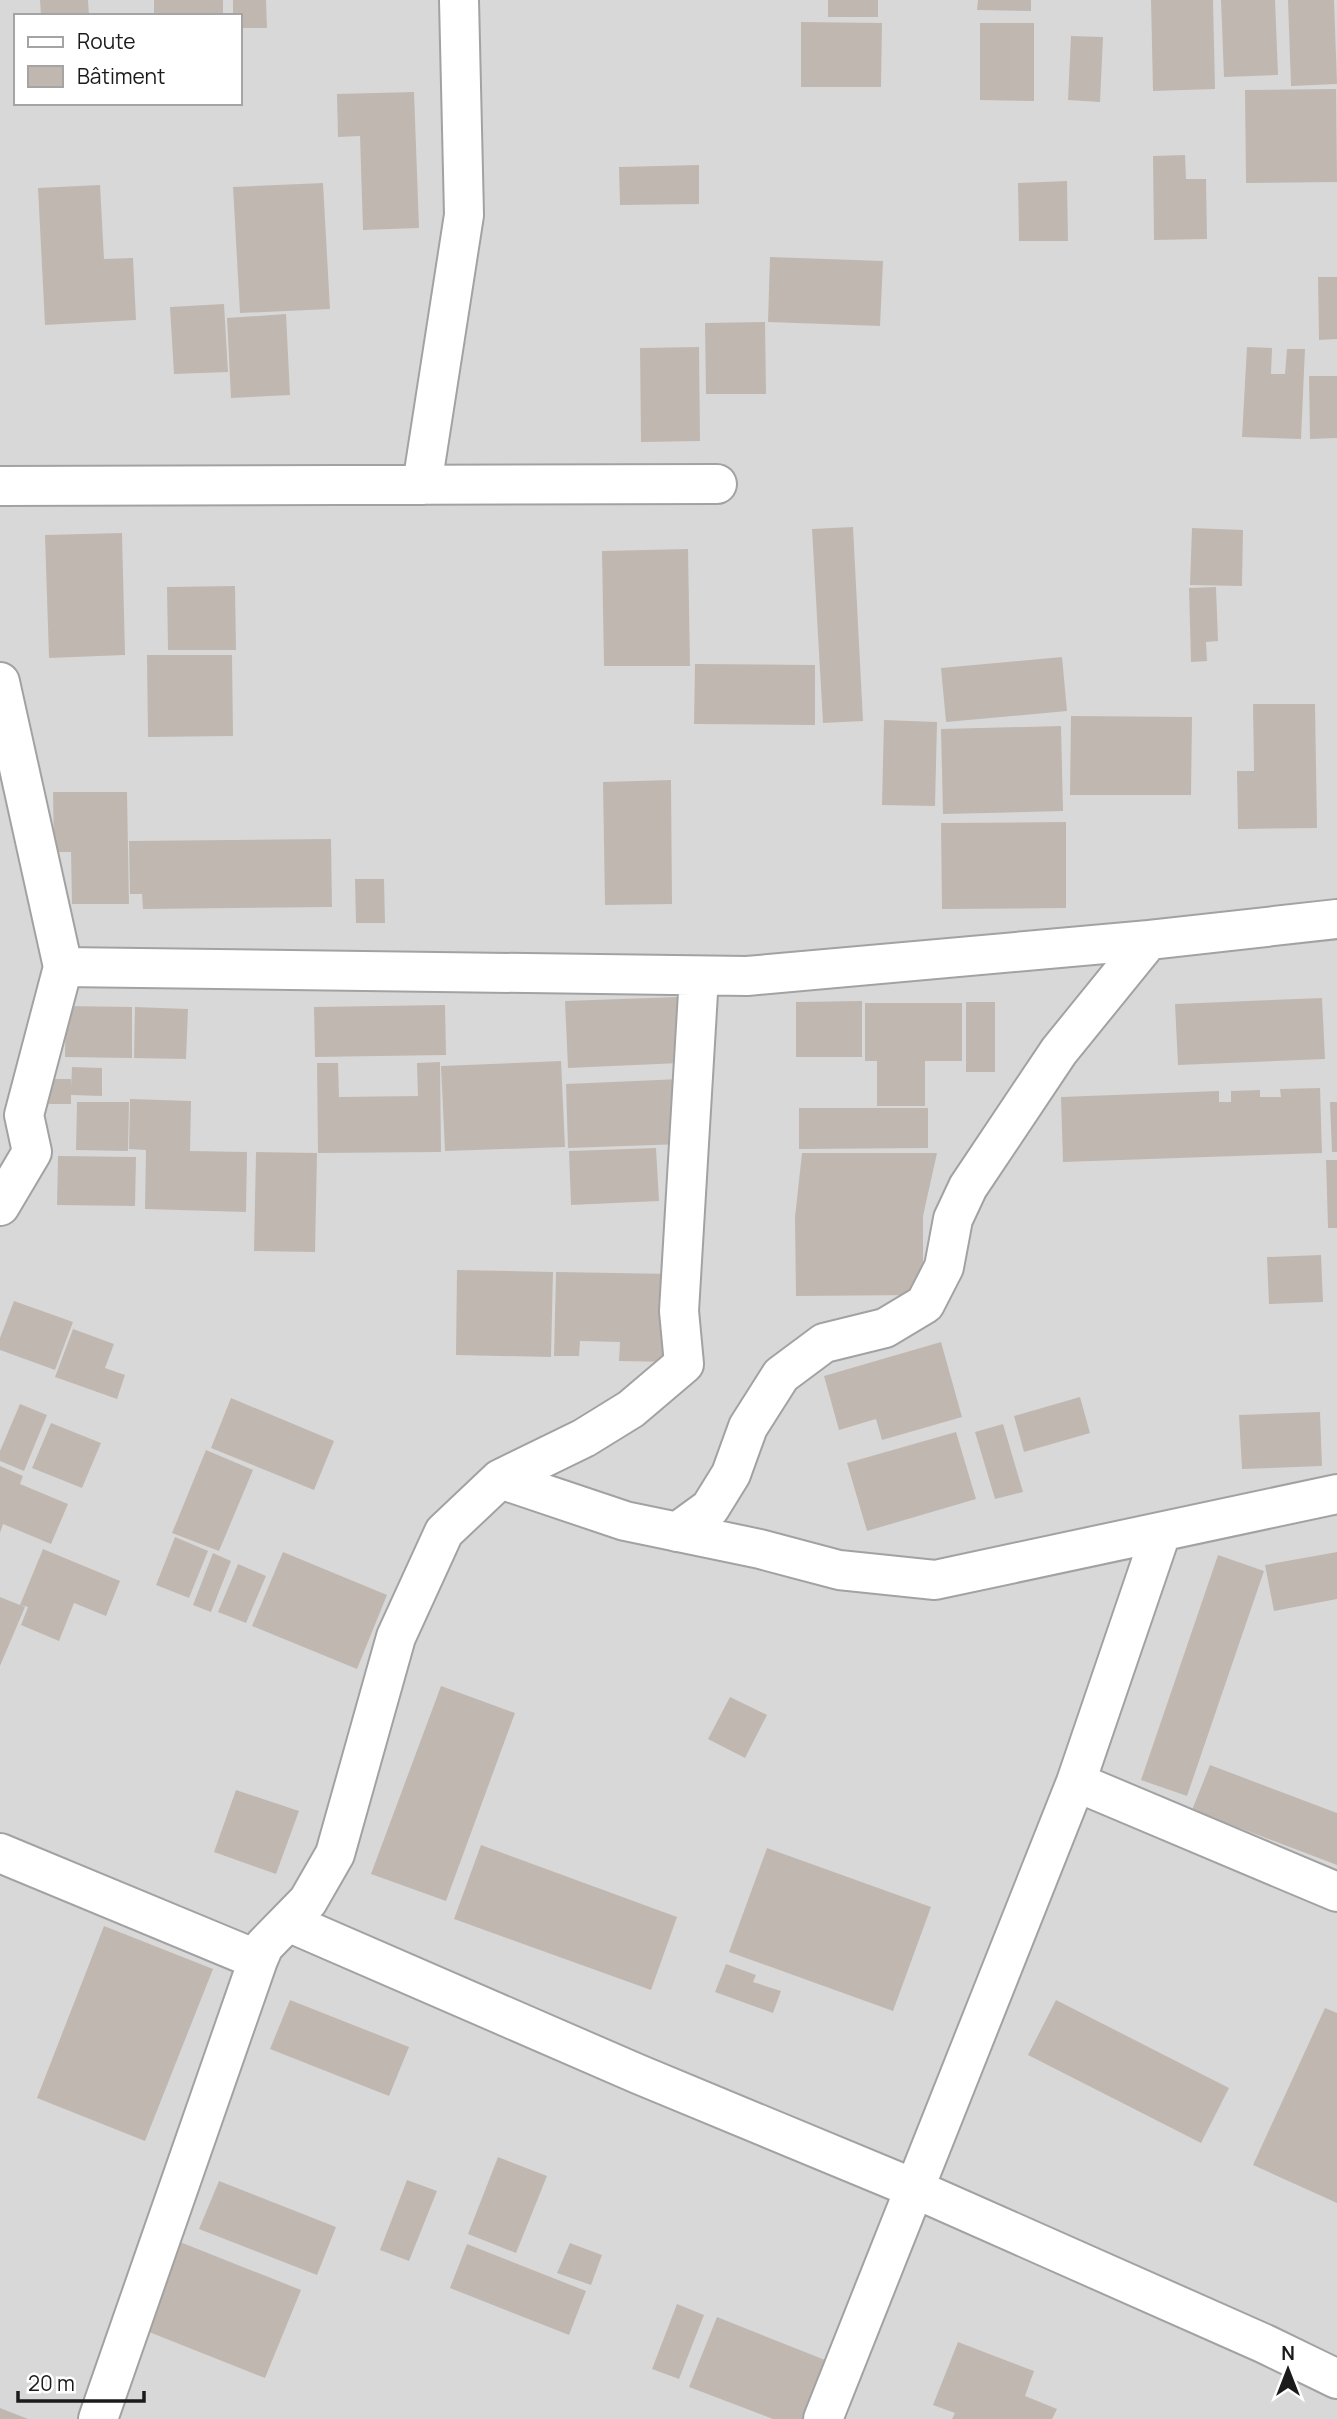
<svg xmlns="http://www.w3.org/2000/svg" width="1337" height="2419" font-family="Manrope,sans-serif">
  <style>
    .residential { fill: #d9d8d8; fill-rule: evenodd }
    .building { fill: #c0b8b0 }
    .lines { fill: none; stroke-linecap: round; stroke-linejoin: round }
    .minor-casing { stroke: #a2a2a2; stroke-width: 42 }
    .minor { stroke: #fff; stroke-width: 38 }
  </style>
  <rect width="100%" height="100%" fill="#ece8e0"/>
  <!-- residential -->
  <path class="residential" d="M0 0H1337V2419H0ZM16 16H240V103H16Z"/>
  <!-- building -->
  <path class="building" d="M40 0H88L89 16H41Z
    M154 0H223V16H154Z
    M233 0H266L267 28H240V16H233Z
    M828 0H878V17H828Z
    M978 0H1031V11L977 10Z
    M1151 0H1213L1215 89 1153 91Z
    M1221 0H1275L1278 75 1224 77Z
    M1288 0H1334L1337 84 1291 86Z
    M801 22 882 23 881 87H801Z
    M980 23H1034V101L980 100Z
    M1071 36 1103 37 1100 102 1068 100Z
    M1336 89 1337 182 1246 183 1245 90Z
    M414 92 419 228 363 230 360 136 338 137 337 94Z
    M1185 155 1186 179H1206L1207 239 1154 240 1153 156Z
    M699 165V204L620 205 619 167Z
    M1067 181 1068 241H1019L1018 183Z
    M323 183 330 309 240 313 233 187Z
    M100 185 104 259 133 258 136 320 45 325 38 188Z
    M770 257 883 261 880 326 768 322Z
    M1318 277H1337V339L1319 340Z
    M224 304 228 372 174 374 170 307Z
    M286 314 290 395 231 398 227 318Z
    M765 322 766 394H706L705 323Z
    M699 347 700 441 641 442 640 348Z
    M1247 347 1272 348 1271 374H1285L1287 349H1305L1301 439 1242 437Z
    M1309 376H1337V438L1310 439Z
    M853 527 863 721 823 723 812 529Z
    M1192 528 1243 530 1242 586 1190 585Z
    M122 533 125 655 49 658 45 535Z
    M688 549 690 666H604L602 551Z
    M235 586 236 650H168L167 587Z
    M1216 587 1218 641 1206 642 1207 661 1191 662 1189 588Z
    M147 655H232L233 736 148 737Z
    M1062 657 1067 711 946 722 941 668Z
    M695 664 815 665V725L694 724Z
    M1253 704H1315L1317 828 1238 829 1237 771H1254Z
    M1071 716 1192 717 1191 795H1070Z
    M884 720 937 722 935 806 882 805Z
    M1061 726 1063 811 943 814 941 729Z
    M671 780 672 904 605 905 603 782Z
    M53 792H127L129 904H72L71 852H54Z
    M1066 822V908L942 909 941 823Z
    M331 839 332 907 143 909 142 894H130L129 841Z
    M355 879H384L385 923H356Z
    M678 997 680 1063 568 1068 565 1001Z
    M1322 998 1325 1059 1178 1065 1175 1004Z
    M862 1001V1057H796V1002Z
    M966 1002H995V1072H966Z
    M865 1003H962V1061H925V1106H877V1061H865Z
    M445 1005 446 1055 315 1057 314 1007Z
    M66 1006 132 1007V1058L65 1057Z
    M135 1007 188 1009 186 1059 134 1058Z
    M561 1061 565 1147 445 1151 441 1066Z
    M440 1062 441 1152 318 1153 317 1063H338L339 1097 418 1096 417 1063Z
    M72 1067 102 1068V1096L71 1095V1104H49L50 1079H71V1088Z
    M681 1079 683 1144 568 1148 566 1084Z
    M1320 1088 1322 1153 1063 1162 1061 1097 1219 1091V1102H1231V1091L1260 1090V1097H1281L1280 1089Z
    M130 1099 191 1101 190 1151 247 1152 246 1212 145 1209 146 1150 129 1149Z
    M77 1102H129L128 1151 76 1150Z
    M1330 1102H1337V1152H1332Z
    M799 1108H928V1148L799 1149Z
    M656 1148 659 1201 571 1205 569 1151Z
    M256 1152 317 1153 315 1252 254 1251Z
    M802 1153H937L923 1216V1295L796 1296 795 1217Z
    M58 1156 136 1157 135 1206 57 1205Z
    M1326 1160H1337V1228H1328Z
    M1321 1255 1323 1302 1269 1304 1267 1257Z
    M457 1270 553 1272 551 1357 456 1355Z
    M556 1272 675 1274 673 1362 619 1361 620 1342 580 1341 579 1356H554Z
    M14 1301 73 1322 55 1370 0 1350V1338Z
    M73 1329 114 1344 105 1368 125 1375 117 1399 55 1377Z
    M941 1342 962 1417 882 1440 876 1419 839 1430 824 1376Z
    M1080 1397 1090 1433 1024 1452 1014 1416Z
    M231 1398 334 1441 314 1490 211 1448Z
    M20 1404 47 1415 24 1471 0 1461V1451Z
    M1320 1412 1322 1466 1242 1469 1239 1415Z
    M51 1423 101 1443 82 1488 32 1468Z
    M1003 1424 1023 1492 995 1499 975 1432Z
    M956 1432 976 1499 867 1531 847 1463Z
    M206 1450 253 1470 219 1551 172 1533Z
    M0 1466 23 1476 20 1484 68 1504 51 1544 3 1524 0 1533Z
    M175 1537 208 1551 189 1598 156 1585Z
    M43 1549 120 1581 106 1616 74 1603 59 1641 21 1625 28 1607 20 1605Z
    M283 1552 387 1595 357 1669 252 1626Z
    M1337 1552V1599L1274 1611 1265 1565Z
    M213 1553 231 1561 211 1612 193 1605Z
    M1218 1555 1264 1571 1187 1796 1141 1780Z
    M238 1564 266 1576 246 1623 218 1612Z
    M0 1597 25 1607 0 1666Z
    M441 1686 515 1713 446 1901 371 1874Z
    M730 1697 767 1715 745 1758 708 1739Z
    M1210 1765 1337 1813V1865L1192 1810Z
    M236 1790 299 1811 276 1874 214 1852Z
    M481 1845 677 1917 651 1990 454 1919Z
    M767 1848 931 1907 893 2011 729 1952Z
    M104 1926 213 1969 145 2141 37 2098Z
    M726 1964 756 1975 753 1982 781 1991 773 2013 715 1992Z
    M290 2000 409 2047 389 2096 270 2049Z
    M1056 2000 1229 2088 1201 2143 1028 2055Z
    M1325 2008 1337 2013V2203L1253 2165Z
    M498 2157 547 2176 516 2253 468 2234Z
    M407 2180 437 2191 409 2261 380 2250Z
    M219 2181 336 2227 317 2275 199 2229Z
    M175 2240 301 2290 265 2378 139 2328Z
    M570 2243 602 2255 591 2285 557 2273Z
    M467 2244 586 2291 569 2335 450 2288Z
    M677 2304 704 2315 679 2379 652 2369Z
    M717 2317 825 2360 802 2419H773L689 2387Z
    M958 2342 1034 2371 1025 2396 1057 2409 1052 2419H952L955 2413 933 2405Z
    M0 2408 28 2419H0Z"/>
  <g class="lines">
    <!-- minor casing -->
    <g class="minor-casing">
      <path id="minor" d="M422 485 464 215 459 0
        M0 486 717 484
        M0 682 63 967 24 1115 32 1152 0 1206
        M63 967 747 976 1149 940 1337 919
        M500 1479 625 1521 760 1549 839 1570 935 1580 1337 1494
        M677 1532 710 1508 731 1474 748 1427 781 1375 824 1343 885 1328 925 1304 944 1267 953 1219 968 1187 1059 1051 1149 940
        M1161 1533 1076 1782 1337 1892
        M0 1853 258 1960
        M288 1922 638 2074 913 2188 1265 2344 1337 2379
        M98 2419 258 1960 264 1946 308 1901 335 1854 396 1637 444 1532 500 1479 584 1438 631 1409 684 1364 679 1311 699 976
        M823 2419 1076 1782"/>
    </g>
    <!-- minor -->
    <use href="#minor" class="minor"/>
  </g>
  <!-- legend -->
  <rect x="14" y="14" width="228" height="91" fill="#ffffff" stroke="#a4a4a4" stroke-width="2"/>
  <rect x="28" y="37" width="35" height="10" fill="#ffffff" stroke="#a4a4a4" stroke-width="2"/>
  <text x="77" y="49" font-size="21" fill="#1b1b1b">Route</text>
  <rect x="28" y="66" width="35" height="21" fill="#c0b8b0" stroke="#a4a4a4" stroke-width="2"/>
  <text x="77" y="84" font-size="21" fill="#1b1b1b">Bâtiment</text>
  <!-- north arrow -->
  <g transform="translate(1288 2370)" stroke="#ffffff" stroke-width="5" paint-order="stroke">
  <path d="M0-5L12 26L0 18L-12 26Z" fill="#1b1b1b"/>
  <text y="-10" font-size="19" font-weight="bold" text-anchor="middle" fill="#1b1b1b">N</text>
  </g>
  <!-- scale -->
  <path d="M18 2391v10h126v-10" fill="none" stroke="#1b1b1b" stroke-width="3.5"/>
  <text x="28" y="2391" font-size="21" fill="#1b1b1b" stroke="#ffffff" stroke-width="5" paint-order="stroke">20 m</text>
</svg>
